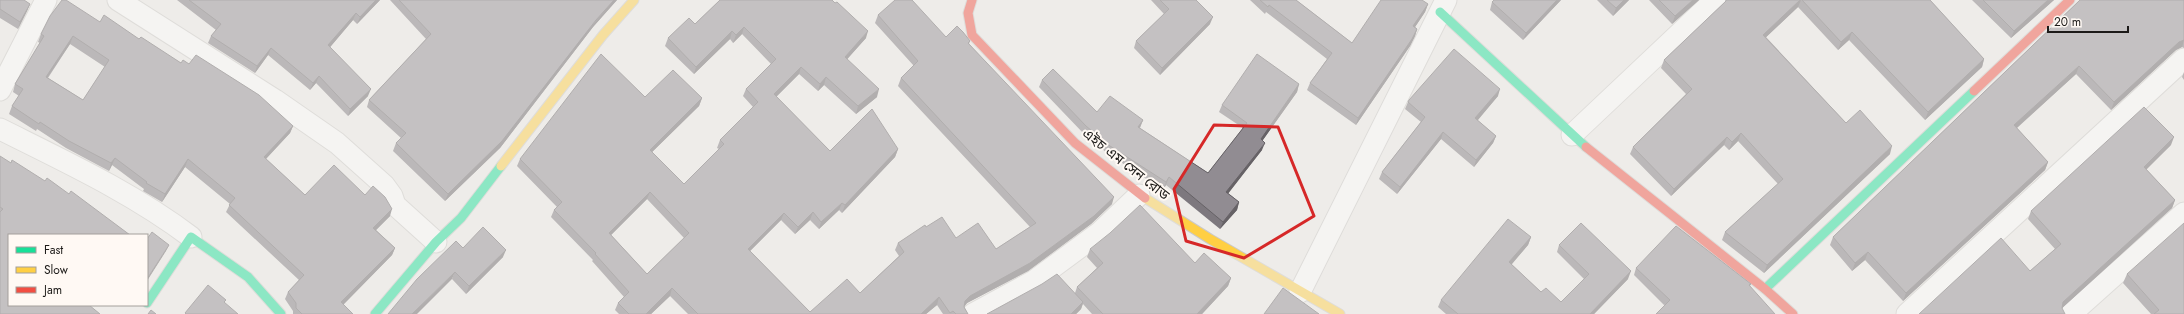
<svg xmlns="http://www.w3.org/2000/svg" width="2184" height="314" font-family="Jost,'Noto Sans Bengali',sans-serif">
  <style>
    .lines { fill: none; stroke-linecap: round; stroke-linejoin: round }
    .street-casing { stroke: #cbc9c7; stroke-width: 23 }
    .fast-casing { stroke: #cbc9c7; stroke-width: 11 }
    .slow-casing { stroke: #cbc9c7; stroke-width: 11 }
    .jam-casing { stroke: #cbc9c7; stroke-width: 11 }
    .street { stroke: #fcfcfc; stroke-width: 21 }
    .fast { stroke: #16e098; stroke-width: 9 }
    .slow { stroke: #ffcf43; stroke-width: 9 }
    .jam { stroke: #f24e42; stroke-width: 9 }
    .wall { fill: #7d787e; fill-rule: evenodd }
    .shaded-wall { fill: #666266 }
    .building { fill: #918c92; stroke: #666266; fill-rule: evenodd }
    .marked { fill: none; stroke: #d62828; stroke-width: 3; stroke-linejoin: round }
    .labels { text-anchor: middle; stroke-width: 4; stroke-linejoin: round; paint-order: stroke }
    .street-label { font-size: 14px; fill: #1c1a18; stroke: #fff9f4 }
  </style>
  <rect width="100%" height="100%" fill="#eeece9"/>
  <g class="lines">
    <!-- street casing -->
    <g class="street-casing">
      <path id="street" d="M118 0 275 100 337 143 384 185 392 196 395 205 436 242
        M0 90 46 0
        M0 129C66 162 133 193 191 237
        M1572 135 1715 0
        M1300 292 1446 0
        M973 314 1034 281 1099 233 1139 195
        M1907 314 2184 59
        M2071 314 2184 213"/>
    </g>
    <!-- fast casing -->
    <g class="fast-casing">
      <path id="fast" d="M1440 12 1586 147
        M1765 289 1974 91
        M147 303 191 237 248 277 281 314
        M375 314 436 242 461 218 501 166"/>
    </g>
    <!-- slow casing -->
    <g class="slow-casing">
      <path id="slow" d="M501 166 603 35 634 0
        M1145 198 1210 239 1340 314"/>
    </g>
    <!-- jam casing -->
    <g class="jam-casing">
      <path id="jam" d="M972 0 968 13 972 35 1075 143 1145 198
        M1974 91 2070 0
        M1586 147 1765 289 1793 314"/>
    </g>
    <!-- street -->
    <use href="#street" class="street"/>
    <!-- fast -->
    <use href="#fast" class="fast"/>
    <!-- slow -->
    <use href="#slow" class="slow"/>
    <!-- jam -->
    <use href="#jam" class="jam"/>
  </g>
  <!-- wall -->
  <path class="wall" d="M0 0 30 4 27 11 18 29 0 18Z
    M177 0H380L357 24 353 20 330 47 368 96 348 116 316 83 310 90 268 55 255 73 208 43 211 36 216 30Z
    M390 0H617L593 27 500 148 445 201 393 151 396 143 401 138 367 107 369 100 426 39Z
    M720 0 866 38 847 59 877 97 856 114 824 85 818 91 799 74 776 97 830 151 898 149 895 157 842 213 839 210 819 229 810 220 795 234 781 220 750 251 810 312 860 293 899 256 895 250 898 243 926 227 956 238 996 249 1030 227 898 86 901 78 914 66 875 23 878 15 946 37 970 41 969 44 1112 204 1091 224 1028 271 967 303 964 307 968 314H943L937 305 926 314H688L670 296 651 314H619L615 310 618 303 624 297 592 261 593 260 551 217 554 210 557 207 517 166 520 159 645 97 702 98 699 106 652 152 684 184 719 149 717 148 720 140 753 107 743 96 746 89 771 64 742 34 733 43 730 39 694 74 665 46 668 38 695 24ZM647 199 684 238 647 274 611 235Z
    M1151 0H1196L1210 24 1160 75 1134 48 1136 41 1164 14Z
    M1250 0H1296L1352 43 1428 4 1425 12 1415 27 1417 29 1415 36 1410 46 1356 125 1307 90 1310 83 1327 59 1266 12 1265 14Z
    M1561 0 1523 40 1490 10 1492 2Z
    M1597 0H1629L1613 16Z
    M1649 0H1699L1672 24Z
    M1726 0H1930L1984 59 1982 67 1925 120 1849 40 1838 50 1798 7 1766 37 1846 123 1890 154 1764 273 1722 240 1725 232 1778 184 1738 141 1729 150 1724 145 1671 196 1630 154 1633 147 1686 94 1661 68 1664 60 1725 2Z
    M1972 0H2054L2011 38Z
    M2080 0H2184V48L2182 47 2176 50 2111 110 2076 74 2017 128 2048 162 2045 170 1903 301 1865 260 1852 271 1830 245 1833 237Z
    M100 22 139 39 181 63 189 64 293 126 290 133 266 159 305 195H365L390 216 376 230 395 248 392 255 343 305 353 314H293V311L285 299 288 292 299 280 226 212 230 204 185 167 162 202 143 191 144 189 112 165 109 171 66 148 37 129 36 131 9 114 12 106 19 96 13 92 15 84 40 43 38 42 41 34ZM70 44 105 67 83 100 48 78Z
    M2184 72V80L2182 77Z
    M1042 80 1097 112 1143 120 1140 128 1208 173 1243 128 1219 112 1222 105 1299 84 1297 92 1262 141V150L1228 193 1239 202 1237 210 1220 229 1166 185 1163 190 1107 153 1084 134 1039 87Z
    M1498 96 1477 120 1496 136 1493 143 1474 167 1441 139 1397 194 1379 179 1382 172 1421 122 1405 109 1408 102Z
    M2171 145 2146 169 2175 200 2172 208 2062 308 2030 271 2055 249 2028 219 2031 211Z
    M0 156 9 305H91L90 306 0 314Z
    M1531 237 1528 245 1511 264 1541 292 1561 302 1584 279 1557 252 1559 245 1628 279 1594 314H1446L1438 307 1441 300Z
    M463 248 503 257 466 294 452 279Z
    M1090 249 1195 263 1231 278 1228 286 1202 314H1092L1083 304 1081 309 1076 314H987L1075 293 1077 287 1097 268 1087 257Z
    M1636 268 1751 284 1750 286 1664 305 1634 275Z
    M2127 274 2184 314H2151L2123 283Z"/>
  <!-- shaded-wall -->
  <path class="shaded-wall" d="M376 0H380L357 24 360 17Z
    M614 0H617L593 27 500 148 445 201 448 194Z
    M1557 0H1561L1523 40 1526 33Z
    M1624 0H1629L1613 16 1616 8Z
    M1693 0H1699L1672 24 1675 16Z
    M1800 0H1801L1798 7 1761 42 1763 35Z
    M2048 0H2054L2011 38 2014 31Z
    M30 4 27 11 18 29 20 22Z
    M1428 4 1425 12 1411 33 1413 26Z
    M356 13 353 20 326 52 328 45Z
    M1213 17 1210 24 1160 75 1162 68Z
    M744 27 742 34 733 43 736 35Z
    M1417 29 1415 36 1410 46 1356 125 1358 118Z
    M732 31 730 39 694 74 696 67Z
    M868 31 866 38 842 65 845 57Z
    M1852 32 1849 40 1838 50 1841 42Z
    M73 36 70 44 43 84 46 77Z
    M2184 40 2182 47 2176 50 2111 110 2114 102 2179 42Z
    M271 48 268 55 255 73 257 66Z
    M1984 59 1982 67 1925 120 1928 112Z
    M2079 66 2076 74 2011 133 2014 125Z
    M801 67 799 74 771 102 774 94Z
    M319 76 316 83 310 90 313 83Z
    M826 77 824 85 818 91 820 84Z
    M1299 84 1297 92 1258 147 1261 139Z
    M371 89 368 96 348 116 350 109Z
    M879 89 877 97 856 114 858 106Z
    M1500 89 1498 96 1473 126 1475 118Z
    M702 98 699 106 647 157 650 150Z
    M1143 120 1140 127 1135 134 1138 127Z
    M293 126 290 133 261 164 264 157Z
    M1443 132 1441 139 1397 194 1400 187Z
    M1741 133 1738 141 1729 150 1732 142Z
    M1496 136 1493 143 1474 167 1476 160Z
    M1727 137 1724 145 1671 196 1674 189Z
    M2174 137 2171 145 2141 175 2144 167Z
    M1265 143 1262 150 1224 199 1226 192Z
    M1892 146 1890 154 1764 273 1767 265Z
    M898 149 895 157 842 213 845 205Z
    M115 158 112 165 109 171 111 163Z
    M188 159 185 167 162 202 165 194Z
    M2048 162 2045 170 1903 301 1906 293Z
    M1169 177 1166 185 1163 190 1166 182Z
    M650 192 647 199 606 240 609 233Z
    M1114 197 1112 204 1091 224 1028 271 967 303 963 308 965 301 970 296Z
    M2175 200 2172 208 2060 310 2063 302Z
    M1239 202 1237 210 1220 229 1223 222Z
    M842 203 839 210 819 229 821 222Z
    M392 209 390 216 370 236 373 228Z
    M813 212 810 220 795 234 798 227Z
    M784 213 781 220 745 256 748 249Z
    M1531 237 1528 245 1507 270 1509 262Z
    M169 245 166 251 147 281V279Z
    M395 248 392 255 338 310 341 302Z
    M506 250 503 257 466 294 469 286Z
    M1868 252 1865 260 1852 271 1855 263Z
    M1631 271 1628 279 1594 314H1590Z
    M455 272 452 279 417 314H412Z
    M1231 278 1228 286 1202 314H1197Z
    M672 288 670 296 651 314H646Z
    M939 297 937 305 926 314H921Z
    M1083 302 1081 309 1076 314H1071Z"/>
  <!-- building -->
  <path class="building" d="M0 0H24L30 4 20 22 0 9Z
    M62 0H66L100 22 104 15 139 39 141 37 181 63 183 60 189 64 196 55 259 95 293 126 264 157 305 195 334 165 365 195 373 186 385 197 392 209 373 228 395 248 341 302 353 314H302L296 308V303L288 292 304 275 229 205 235 198 188 159 165 194 146 183 147 182 115 158 111 163 69 141 40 122 39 124 12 106 23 89 15 84 44 36 41 34 50 16ZM73 36 109 60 83 100 46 77Z
    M189 0H376L360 17 356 13 328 45 371 89 350 109 319 76 313 83 271 48 257 66 211 36 221 24Z
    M399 0H614L596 20 502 141 448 194 396 143 406 133 369 100 431 34Z
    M720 0H832L835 3 837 2 868 31 845 57 879 89 858 106 826 77 820 84 801 67 774 94 830 151 872 109 898 149 845 205 842 203 821 222 813 212 798 227 784 213 748 249 810 312 847 279 860 293 904 252 898 243 925 225 926 227 942 217 956 238 978 223 996 249 1036 223 901 78 918 61 878 15 895 0H912L946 37 957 26 963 32 970 41 968 43 1114 197 1094 216 1030 263 970 296 965 301 964 307 968 314H956L953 311 950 313 939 297 921 314H698L672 288 646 314H629L618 303 629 292 595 254 596 253 554 210 562 202 520 159 601 54 645 97 673 70 702 98 650 150 684 184 724 144 720 140 758 102 746 89 776 59 744 27 736 35 732 31 696 67 668 38 689 18 695 24ZM650 192 689 233 647 274 609 233Z
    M1160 0H1196L1213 17 1162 68 1136 41 1169 9Z
    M1260 0H1296L1352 43 1381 0H1422L1428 4 1413 26 1417 29 1412 39 1358 118 1310 83 1332 53 1269 5 1268 7Z
    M1494 0H1557L1526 33 1492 2Z
    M1607 0H1624L1616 8Z
    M1659 0H1693L1675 16Z
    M1726 0H1800L1763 35 1846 123 1860 110 1892 146 1767 265 1725 232 1783 179 1741 133 1732 142 1727 137 1674 189 1633 147 1692 89 1664 60 1726 1Z
    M1802 0H1930L1984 59 1928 112 1852 32 1841 42Z
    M1983 0H2048L2014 31Z
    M2080 0H2184V40L2179 42 2114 102 2079 66 2014 125 2048 162 1906 293 1868 252 1855 263 1833 237Z
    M1454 49 1500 89 1475 118 1496 136 1476 160 1443 132 1400 187 1382 172 1425 117 1408 102 1409 100Z
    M1257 54 1299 84 1261 139 1265 143 1226 192 1239 202 1223 222 1169 177 1166 182 1110 146 1086 126 1042 80 1053 69 1097 112 1110 96 1143 120 1138 127 1208 173 1247 123 1222 105Z
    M2144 107 2174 137 2144 167 2175 200 2063 302 2062 308 2065 314H1919L2001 238 2030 271 2061 244 2031 211Z
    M0 156 11 163 12 160 45 181 47 178 69 194 71 191 130 235H9V305H89L100 314H0V212L3 209 0 207Z
    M1140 205 1195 263 1204 253 1231 278 1197 314H1103L1077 287 1103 263 1090 249 1110 233Z
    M1508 219 1531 237 1509 262 1541 292 1546 288 1561 302 1589 274 1559 245 1581 223 1631 271 1590 314H1458L1441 300Z
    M2184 223V314H2154L2159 310 2127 274Z
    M1676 226 1751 284 1749 285 1775 314H1656L1670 300 1636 268Z
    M483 227 506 250 469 286 455 272 412 314H388L417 279 456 241 463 248Z
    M152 232 169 245 147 279V239Z
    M1057 274 1083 302 1071 314H987L1042 284Z
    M208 285 226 300 224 302 238 314H186L185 313Z
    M1283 288 1319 314H1264Z
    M151 310 156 314H148Z"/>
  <!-- marked area -->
  <path d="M0 0H2184V314H0ZM1214 125 1278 127 1314 216 1244 258 1186 241 1174 189Z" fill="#eeece9" fill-opacity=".55" fill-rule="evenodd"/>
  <path class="marked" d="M1214 125 1278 127 1314 216 1244 258 1186 241 1174 189Z"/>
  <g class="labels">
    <!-- street labels -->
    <g class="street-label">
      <text transform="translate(1126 164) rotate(38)" y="5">এইচ এম সেন রোড</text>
    </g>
  </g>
  <!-- legend -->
  <rect x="8" y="234" width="140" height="72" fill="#fff9f4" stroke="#a4a09c"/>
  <rect x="16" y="247" width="20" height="6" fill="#16e098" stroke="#a4a09c"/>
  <text x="44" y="254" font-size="12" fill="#1c1a18">Fast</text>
  <rect x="16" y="267" width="20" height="6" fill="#ffcf43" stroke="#a4a09c"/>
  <text x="44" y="274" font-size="12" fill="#1c1a18">Slow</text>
  <rect x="16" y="287" width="20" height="6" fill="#f24e42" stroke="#a4a09c"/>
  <text x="44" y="294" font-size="12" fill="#1c1a18">Jam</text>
  <!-- scale -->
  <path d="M2048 26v6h80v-6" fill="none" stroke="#1c1a18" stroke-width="2"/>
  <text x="2054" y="26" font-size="12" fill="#1c1a18" stroke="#fff9f4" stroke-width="3" paint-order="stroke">20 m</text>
</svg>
